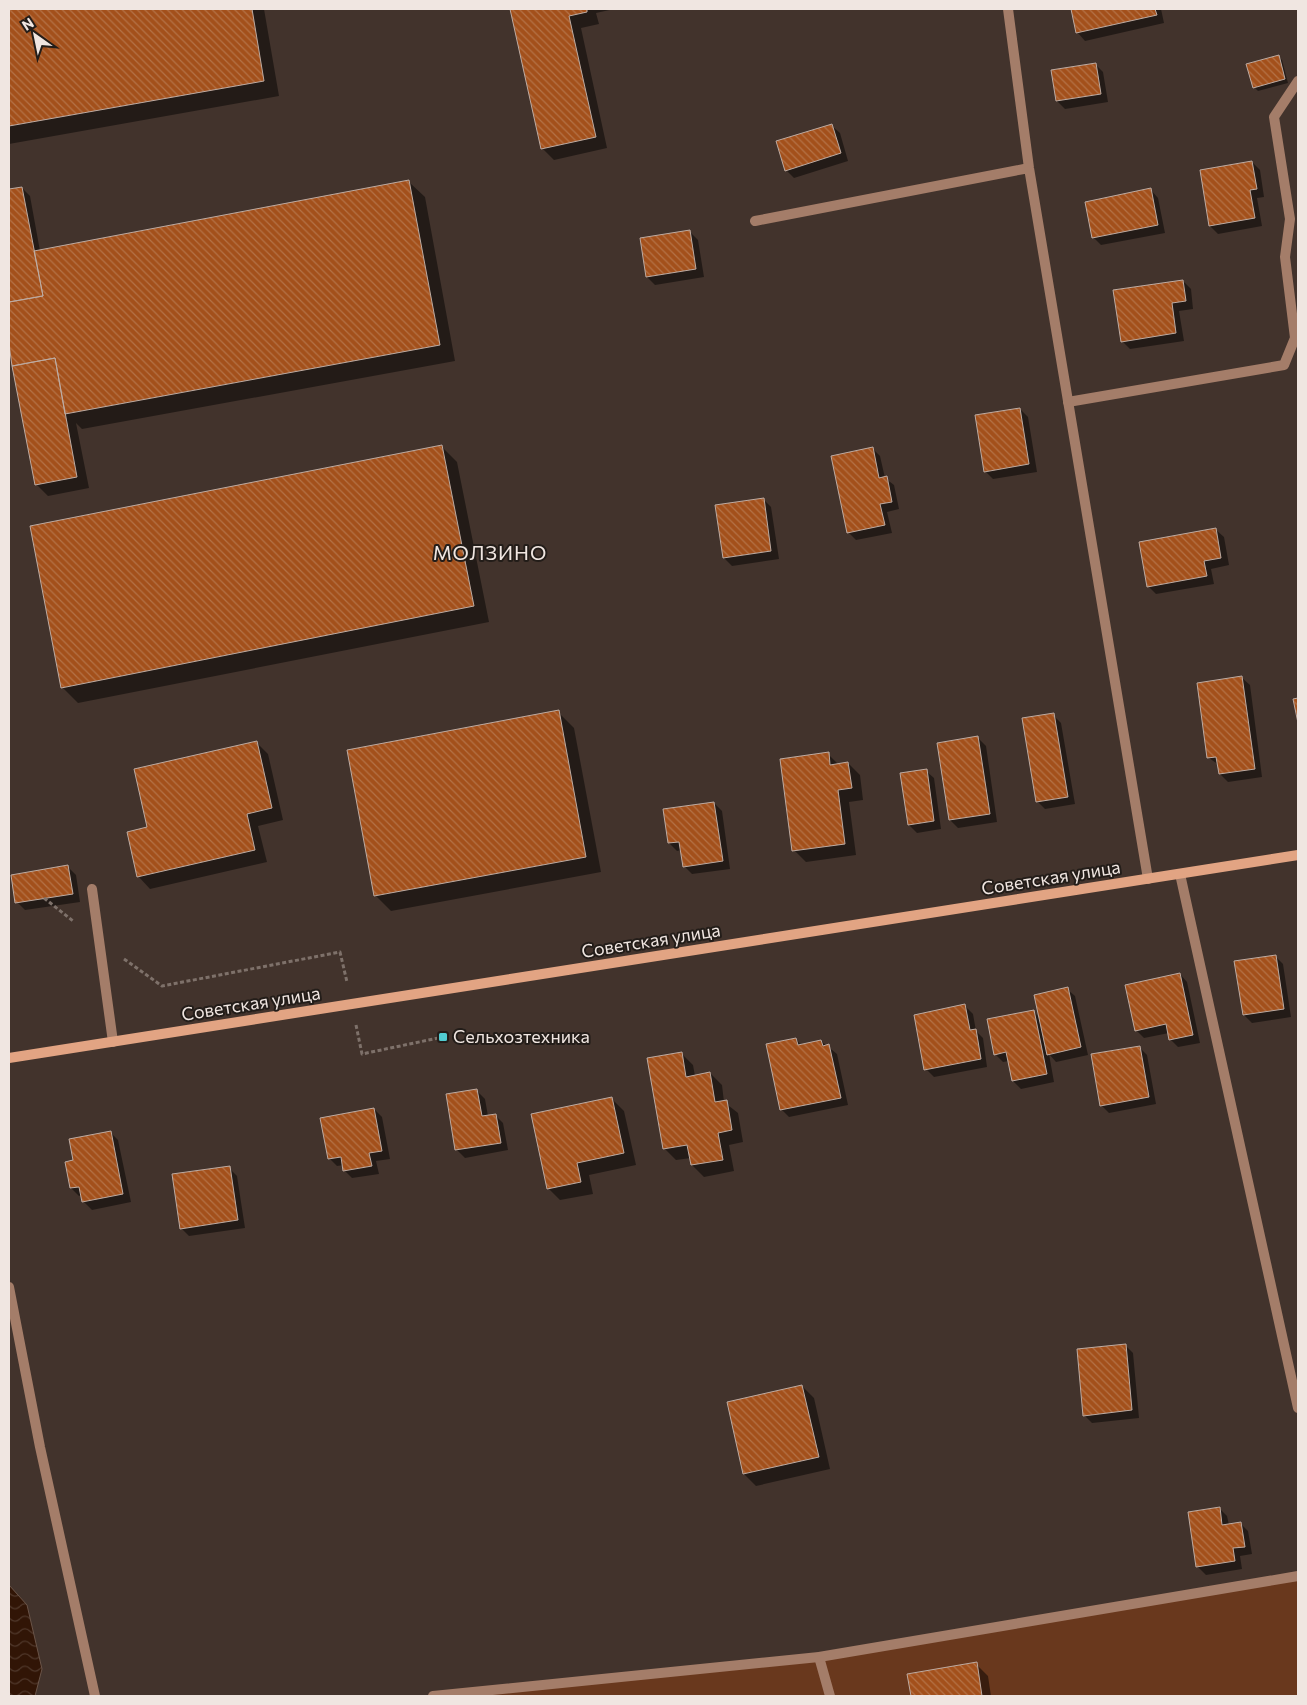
<svg xmlns="http://www.w3.org/2000/svg" width="1307" height="1705" font-family="Commissioner,sans-serif">
  <style>
    .garden { fill: #69381d }
    .water { fill: url(#water-waves); stroke: #6a5448 }
    .shadow { fill: #0007 }
    .building { fill: url(#building-back-hatch); stroke: #bdaba2 }
    .lines { fill: none; stroke-linecap: round; stroke-linejoin: round }
    .path { stroke: #7e716a; stroke-width: 3; stroke-dasharray: 4 2.5; stroke-linecap: butt }
    .lane { stroke: #a47d69; stroke-width: 10 }
    .street { stroke: #a47d69; stroke-width: 10 }
    .secondary { stroke: #e2a483; stroke-width: 10 }
    .poi-dot { fill: #51ccd1; stroke: #231d19; stroke-width: 2 }
    .labels { text-anchor: middle; stroke-width: 4; stroke-linejoin: round; paint-order: stroke }
    .street-label { font-size: 18px; fill: #f0e6e1; stroke: #231d19 }
    .poi-label { font-size: 18px; fill: #f0e6e1; stroke: #231d19; text-anchor: start }
    .quarter-label { font-size: 20px; letter-spacing: 1px; fill: #f0e6e1; stroke: #231d19 }
  </style>
  <defs>
    <pattern id="water-waves" width="16" height="10" patternUnits="userSpaceOnUse" patternTransform="scale(1.25)"><rect width="16" height="10" fill="#311506"/><path d="M0 5q4-4 8 0t8 0" fill="none" stroke="#4f372a"/></pattern>
    <pattern id="building-back-hatch" width="6" height="6" patternUnits="userSpaceOnUse" patternTransform="scale(1.25)"><rect width="6" height="6" fill="#a3501b"/><path d="M-1 5l2 2M0 0l6 6M5-1l2 2" fill="none" stroke="#b47247"/></pattern>
  </defs>
  <rect width="100%" height="100%" fill="#42332c"/>
  <!-- garden -->
  <path class="garden" d="M1298 1576V1696H433L819 1657Z"/>
  <!-- water -->
  <path class="water" d="M9 1585 27 1605 42 1669 35 1696H9Z"/>
  <!-- shadow -->
  <path class="shadow" d="M9 9H264L279 96 9 144Z
    M512 9H614L596 13 599 24 581 28 607 148 554 160 542 148Z
    M1072 9H1161L1164 23 1085 41 1078 33Z
    M1278 56 1282 60 1288 83 1258 91 1254 87Z
    M1095 64 1103 72 1108 102 1065 109 1057 101 1052 71Z
    M832 126 840 133 848 161 794 178 786 170Z
    M1252 162 1260 170 1264 197 1257 198 1262 226 1218 234 1210 226Z
    M409 182 425 197 455 361 82 429 76 423 89 488 48 496 36 484 9 336V191L22 188 30 196 40 251Z
    M1151 190 1158 198 1165 233 1101 245 1093 237Z
    M690 232 698 240 704 277 655 285 647 277Z
    M1183 281 1191 289 1193 309 1179 311 1184 341 1130 349 1122 341Z
    M1020 409 1028 417 1037 472 993 479 985 471Z
    M441 446 457 462 489 622 78 703 62 687Z
    M872 448 880 456 885 478 894 485 899 509 887 512 892 533 856 540 848 532Z
    M763 499 771 507 779 559 732 566 724 558Z
    M1216 530 1224 537 1229 565 1211 569 1214 584 1156 594 1148 586Z
    M1242 678 1250 685 1262 777 1228 782 1220 774 1219 765 1209 758Z
    M558 712 574 728 601 872 391 911 375 895Z
    M1053 715 1061 723 1075 804 1045 809 1037 801Z
    M978 738 986 746 997 822 958 828 950 820Z
    M256 742 268 754 283 820 258 826 267 862 150 889 138 876 149 828Z
    M828 754 839 765 848 763 860 775 863 800 849 802 856 855 806 862 794 850Z
    M926 771 934 778 941 829 917 833 909 825 902 774Z
    M714 803 722 811 730 869 692 874 684 866 682 850 677 851 669 843Z
    M68 867 76 875 80 902 25 910 17 902Z
    M1275 956 1283 964 1291 1017 1252 1023 1244 1015 1236 962Z
    M1180 974 1187 982 1200 1043 1178 1047 1170 1039 1169 1033 1144 1038 1136 1030Z
    M1067 989 1075 996 1088 1055 1056 1062 1049 1054 1054 1082 1021 1089 1013 1081 1009 1061 1003 1062 995 1054 1033 1011 1040 1018Z
    M965 1006 973 1014 976 1031 983 1038 987 1067 934 1077 926 1069Z
    M796 1039 802 1046 821 1041 837 1054 848 1105 789 1117 781 1109Z
    M1139 1047 1147 1055 1156 1104 1109 1113 1101 1105Z
    M681 1053 693 1065 695 1076 710 1073 722 1085 724 1102 738 1113 743 1142 729 1145 734 1171 704 1177 692 1165 691 1158 676 1160 664 1148Z
    M477 1091 485 1099 488 1116 495 1115 503 1123 508 1150 465 1158 457 1150Z
    M612 1099 624 1111 636 1165 589 1175 593 1194 560 1200 548 1188Z
    M374 1109 382 1117 390 1159 376 1161 379 1174 352 1178 344 1170V1165L337 1166 329 1158Z
    M110 1132 118 1140 131 1202 92 1210 84 1202 82 1195 79 1196 71 1188Z
    M229 1168 237 1176 245 1228 189 1236 181 1228Z
    M1125 1345 1133 1353 1139 1418 1092 1423 1084 1415Z
    M802 1386 814 1398 830 1469 756 1486 744 1474 728 1403Z
    M1219 1508 1227 1516 1229 1525 1240 1523 1248 1531 1252 1554 1240 1556 1242 1569 1206 1575 1198 1567 1189 1513Z
    M976 1664 988 1676 991 1696H912L909 1675Z"/>
  <!-- building -->
  <path class="building" d="M9 9H252L264 81 9 126Z
    M510 9H587V12L569 16 596 137 541 149Z
    M1071 9H1155L1157 15 1076 33Z
    M1279 55 1285 79 1253 88 1246 64Z
    M1096 63 1101 94 1056 101 1051 70Z
    M832 124 841 153 785 171 776 141Z
    M1252 161 1257 189 1250 190 1255 218 1209 226 1200 170Z
    M409 180 440 345 65 414 55 358 12 366 9 344V302L43 296 34 251Z
    M22 187 43 296 9 302V189Z
    M1151 188 1158 225 1092 238 1085 202Z
    M690 230 696 269 646 277 640 238Z
    M1183 280 1186 301 1172 303 1176 333 1121 342 1113 290Z
    M55 358 77 477 35 485 12 366Z
    M1020 408 1029 464 984 472 975 415Z
    M442 445 474 606 61 688 30 526Z
    M873 447 879 478 887 476 892 502 880 504 885 525 847 533 831 456Z
    M764 498 771 551 723 558 715 505Z
    M1216 528 1221 558 1204 561 1207 576 1147 587 1139 542Z
    M1242 676 1255 769 1219 774 1216 757 1207 758 1197 683Z
    M1298 698V723L1293 699Z
    M559 710 586 857 374 896 347 750Z
    M1054 713 1068 797 1036 802 1022 718Z
    M978 736 990 814 949 820 937 743Z
    M257 741 272 808 247 814 255 850 137 877 127 832 147 827 134 769Z
    M829 752 830 765 848 762 852 788 838 790 845 844 792 851 780 759Z
    M927 769 934 821 908 825 900 773Z
    M714 802 723 861 683 867 679 842 668 843 663 809Z
    M68 865 73 894 15 903 11 875Z
    M1276 955 1284 1009 1243 1015 1234 961Z
    M1180 973 1193 1035 1169 1040 1166 1024 1135 1031 1125 985Z
    M1068 987 1081 1047 1047 1055 1034 995Z
    M965 1004 970 1030 976 1029 981 1059 924 1070 914 1015Z
    M1034 1010 1047 1074 1012 1081 1006 1052 994 1055 987 1019Z
    M796 1038 798 1045 821 1040 823 1046 829 1044 841 1098 780 1110 766 1044Z
    M1140 1046 1149 1097 1100 1106 1091 1054Z
    M682 1052 686 1077 710 1072 715 1102 727 1100 732 1130 718 1133 723 1160 691 1165 687 1145 663 1149 647 1058Z
    M477 1089 482 1116 496 1114 501 1143 455 1150 446 1094Z
    M612 1097 624 1153 577 1163 581 1182 547 1189 531 1114Z
    M374 1108 382 1151 369 1153 372 1166 343 1171 341 1157 328 1159 320 1118Z
    M111 1131 123 1194 82 1202 79 1187 70 1188 65 1162 73 1160 69 1139Z
    M230 1166 238 1220 180 1229 172 1174Z
    M1126 1344 1132 1410 1083 1416 1077 1349Z
    M802 1385 819 1457 743 1474 727 1402Z
    M1220 1507 1222 1525 1241 1522 1245 1547 1233 1548 1235 1561 1196 1567 1188 1512Z
    M977 1662 982 1696H911L907 1674Z"/>
  <g class="lines">
    <!-- path -->
    <path class="path" d="M44 898 73 921
      M124 959 162 986 340 952 347 982
      M356 1025 362 1054 443 1037"/>
    <!-- lane -->
    <path class="lane" d="M1068 402 1284 365 1295 338 1285 257 1290 219 1274 117 1298 81
      M1180 874 1298 1408
      M92 889 113 1042
      M819 1657 830 1696"/>
    <!-- street -->
    <path class="street" d="M1008 9 1029 168 1148 879
      M755 221 1029 168
      M9 1287 40 1447 95 1696
      M433 1696 819 1657 1298 1576"/>
    <!-- secondary -->
    <path class="secondary" d="M9 1058 1298 855"/>
  </g>
  <!-- markers -->
  <rect class="poi-dot" x="438" y="1032" width="10" height="10" rx="2.5"/>
  <g class="labels">
    <!-- street labels -->
    <g class="street-label">
      <text transform="translate(1051 878) rotate(-9)" y="6">Советская улица</text>
      <text transform="translate(651 941) rotate(-9)" y="6">Советская улица</text>
      <text transform="translate(251 1004) rotate(-9)" y="6">Советская улица</text>
    </g>
    <!-- poi labels -->
    <g class="poi-label">
      <text x="453" y="1043">Сельхозтехника</text>
    </g>
    <!-- quarter labels -->
    <g class="quarter-label">
      <text x="490" y="560">МОЛЗИНО</text>
    </g>
  </g>
  <!-- border -->
  <rect width="1307" height="1705" fill="none" stroke="#f0e6e1" stroke-width="20"/>
  <!-- north arrow -->
  <g transform="translate(35 35) rotate(327)" stroke="#231d19" stroke-width="4" paint-order="stroke">
  <path d="M0-4L9 19L0 12L-9 19Z" fill="#f0e6e1"/>
  <text y="-8" font-size="14" font-weight="bold" text-anchor="middle" fill="#f0e6e1">N</text>
  </g>
</svg>
